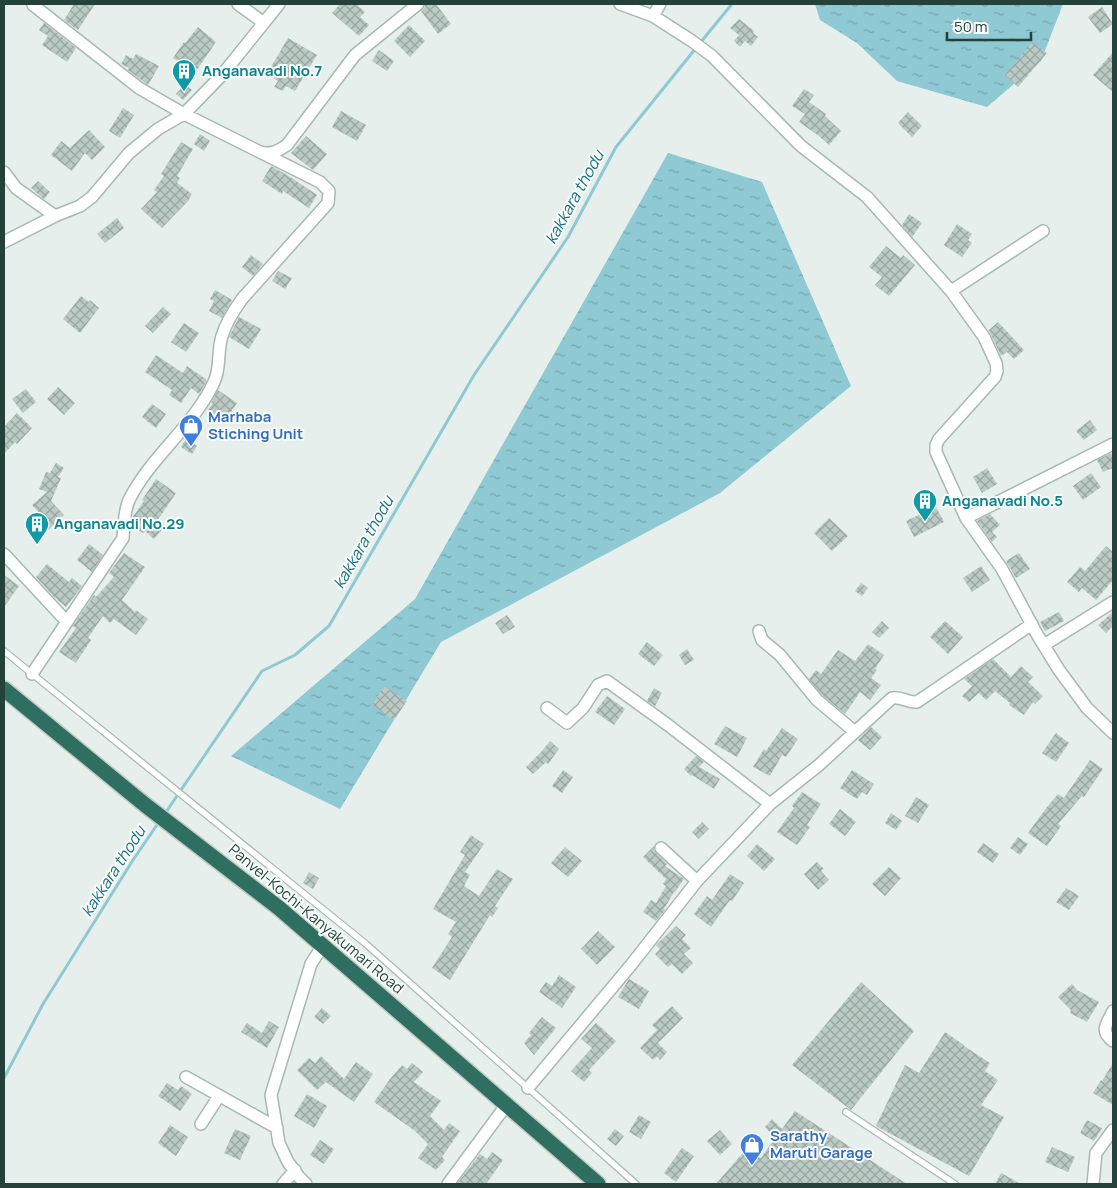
<svg xmlns="http://www.w3.org/2000/svg" width="1117" height="1188" font-family="Manrope,sans-serif">
  <style>
    .water { fill: url(#water-ripples) }
    .lines { fill: none; stroke-linecap: round; stroke-linejoin: round }
    .stream { stroke: #8ec9d4; stroke-width: 3 }
    .building { fill: url(#building-cross-hatch) }
    .lane-casing { stroke: #a8b8b2; stroke-width: 8 }
    .street-casing { stroke: #a8b8b2; stroke-width: 14 }
    .highway-casing { stroke: #c2cac8; stroke-width: 18 }
    .lane { stroke: #fff; stroke-width: 5.5 }
    .street { stroke: #fff; stroke-width: 11 }
    .highway { stroke: #2f6f62; stroke-width: 15 }
    .labels { text-anchor: middle; stroke-width: 4; stroke-linejoin: round; paint-order: stroke }
    .culture-label { font-size: 15px; font-weight: bold; fill: #0d838f; stroke: #f7fbf9; text-anchor: start }
    .shop-label { font-size: 15px; font-weight: bold; fill: #366cbe; stroke: #f7fbf9; text-anchor: start }
    .street-label { font-size: 15px; fill: #24423a; stroke: #f7fbf9 }
    .water-label { font-size: 16px; font-style: italic; fill: #1c6f80; stroke: #f7fbf9 }
  </style>
  <defs>
    <pattern id="water-ripples" width="26" height="14" patternUnits="userSpaceOnUse" patternTransform="scale(1.25)"><rect width="26" height="14" fill="#8ec9d4"/><path d="M2 4q2-2 4 0t4 0M15 11q2-2 4 0t4 0" fill="none" stroke="#74a5ad"/></pattern>
    <pattern id="building-cross-hatch" width="8" height="8" patternUnits="userSpaceOnUse" patternTransform="scale(1.25)"><rect width="8" height="8" fill="#bbcac4"/><path d="M0 0l8 8M0 8l8-8" fill="none" stroke="#98a6a0"/></pattern>
  </defs>
  <rect width="100%" height="100%" fill="#e6efeb"/>
  <!-- water -->
  <path class="water" d="M815 4H1063L1041 61 987 107 897 81 857 43 820 20Z
    M668 153 762 182 851 386 720 493 441 642 340 809 231 756 415 599Z"/>
  <g class="lines">
    <!-- stream -->
    <path class="stream" d="M700 43 732 4
      M164 815 262 671 295 655 329 626 474 375 568 237 616 147 696 48
      M4 1078 43 1004 133 860 159 822"/>
  </g>
  <!-- building -->
  <path class="building" d="M74 4H95L78 30 64 20Z
    M340 4H356L365 12 360 17 369 25 359 36 332 13Z
    M425 4H436L451 24 438 34 421 11 425 7Z
    M1102 7 1113 24 1100 33 1088 17Z
    M739 19 754 31 753 33 758 37 751 46 745 41 740 47 734 41 739 35 730 28Z
    M44 23 76 48 67 62 42 45 48 36 39 30Z
    M409 25 425 41 410 57 394 41Z
    M198 27 216 42 190 80 182 72 186 67 173 58 184 42 185 43Z
    M288 38 317 55 295 91 286 86 283 91 274 87 278 81 267 74Z
    M1033 42 1047 53 1018 87 1005 75Z
    M379 50 394 61 387 71 372 61Z
    M1113 52V92L1093 75Z
    M136 54 159 66 148 85 128 70 129 68 121 64 126 55 133 59Z
    M185 84 192 90 183 100 176 94Z
    M804 89 814 95 809 102 826 114 825 116 841 131 829 145 819 136 799 122 805 114 792 106Z
    M123 108 134 115 120 138 109 131Z
    M341 111 366 125 357 141 332 127Z
    M908 112 922 126 912 137 898 123Z
    M89 130 105 147 92 160 85 153 72 171 51 155 61 141 70 148Z
    M200 134 210 141 204 151 194 144Z
    M306 136 327 154 313 170 291 153Z
    M181 142 193 149 177 176 180 178 177 183 192 194 188 201 162 228 141 209 157 192 154 190 164 176 161 174Z
    M271 166 292 178 317 195 309 208 283 191 282 194 262 181Z
    M38 181 50 192 44 199 31 188Z
    M909 214 922 223 912 237 902 225Z
    M117 218 124 228 105 243 97 234Z
    M957 224 972 234 968 240 972 243 962 257 944 245Z
    M886 246 901 258 903 255 915 265 889 296 875 285 882 277 869 267Z
    M251 255 263 264 253 276 242 267Z
    M278 271 292 278 285 289 272 281Z
    M215 290 232 300 222 318 209 311 214 301 210 299Z
    M81 296 89 302 90 300 99 308 80 333 63 319Z
    M163 307 171 314 153 333 145 326Z
    M239 317 261 329 249 349 229 337Z
    M998 322 1024 350 1014 359 1007 352 1001 356 989 330Z
    M184 323 199 333 186 352 171 342Z
    M156 355 183 373 187 366 207 380 199 394 191 388 181 403 169 395 172 390 145 372Z
    M58 387 75 403 64 415 47 399Z
    M26 389 36 402 23 413 12 399Z
    M218 390 237 403 225 421 208 410 213 403H211Z
    M152 404 166 414 156 428 142 417Z
    M17 413 32 428 17 444 15 442 4 454V427Z
    M1090 420 1097 430 1084 440 1076 431Z
    M186 439 197 446 192 454 181 447Z
    M1111 453 1113 458V468L1103 472 1097 460Z
    M56 463 64 468 58 477 61 478 51 501 64 515 43 535 33 528 44 518 32 505 47 492 39 489 46 472 50 473Z
    M987 468 997 484 982 493 973 477Z
    M1091 473 1101 487 1083 500 1073 486Z
    M156 479 176 493 155 524 162 530 154 539 145 531 143 533 131 525 132 518 144 501 142 500Z
    M936 507 944 522 914 537 906 521Z
    M990 514 1000 525 992 532 997 537 992 542 977 521Z
    M829 518 848 536 832 551 814 533Z
    M89 544 103 555 92 572 77 560Z
    M1106 546 1113 552V580L1096 600 1082 588 1079 592 1067 582 1080 567 1085 571Z
    M124 553 145 567 122 600 135 612 136 610 148 619 136 635 114 619 110 623 103 616 88 638 91 640 76 663 59 652 76 628 73 626 94 595 96 597 114 577 109 573Z
    M1019 553 1030 569 1016 578 1006 561Z
    M47 564 69 582 72 578 82 586 66 607 54 597 36 577Z
    M981 566 990 580 972 592 963 578Z
    M4 575 19 586 4 607Z
    M861 583 868 588 862 596 855 591Z
    M1059 612 1064 621 1045 631 1040 622Z
    M1113 612V626L1106 633 1098 625Z
    M507 615 515 627 503 634 495 623Z
    M882 621 889 628 879 638 872 632Z
    M945 621 963 637 948 654 930 637Z
    M647 642 663 655 654 666 638 654Z
    M868 644 884 655 875 669 877 670 871 678 881 685 870 700 860 692 845 714 822 695 809 679 816 670 821 674 838 650 855 661Z
    M687 649 694 660 685 665 679 655Z
    M993 659 1011 677 1021 666 1033 677 1028 682 1043 696 1035 704 1033 702 1024 715 1009 705 1010 703 995 691 986 700 979 693 969 702 962 696 972 686 964 679Z
    M384 686 407 701 394 720 372 705Z
    M654 688 662 693 655 706 647 701Z
    M607 696 625 709 614 725 595 712Z
    M725 726 747 738 737 757 714 744Z
    M871 727 882 737 870 750 858 740Z
    M782 728 798 739 786 757 782 755 770 776 753 767 764 749 766 751Z
    M1056 733 1069 743 1056 762 1042 753Z
    M550 741 559 749 548 764 546 762 533 774 526 767 542 751Z
    M696 756 704 762 699 767 720 779 714 789 692 775 691 776 684 769Z
    M1090 760 1103 769 1084 797 1082 796 1058 824 1061 826 1047 846 1028 833 1047 807 1058 794 1064 798Z
    M563 770 573 777 562 793 552 786Z
    M852 770 874 784 867 795 862 792 857 799 840 788Z
    M802 792 821 804 807 825 810 827 797 845 777 832 794 808 792 806Z
    M916 797 929 805 918 823 905 816Z
    M840 809 856 822 845 836 829 824Z
    M891 813 902 821 896 830 885 823Z
    M702 822 709 829 699 839 692 832Z
    M471 835 484 844 465 872 470 875 464 886 479 896 497 869 513 879 495 906 498 908 492 917 490 915 450 980 432 968 452 937 448 934 456 922 433 909 465 855 460 852Z
    M1018 837 1028 844 1020 855 1010 848Z
    M983 843 999 854 993 863 977 852Z
    M757 844 775 859 764 871 747 856Z
    M654 846V850L656 853 667 864 665 866 684 879 675 892H674L664 909 665 910 656 921 643 912 651 900 656 903 666 886 663 884 666 879 643 857Z
    M565 847 582 861 568 877 551 863Z
    M817 862 824 869 821 871 829 880 818 890 804 874Z
    M889 867 901 878 885 896 872 884Z
    M309 872 319 878 313 889 303 883Z
    M730 874 744 883 732 901 730 900 711 927 694 914 707 896 712 900Z
    M1066 888 1079 896 1069 910 1056 902Z
    M676 926 686 935 682 939 691 948 684 954 693 963 682 974 672 964 668 967 655 954 660 949 656 945Z
    M598 931 615 947 597 965 581 949Z
    M559 975 576 987 562 1008 539 992 546 982 552 986Z
    M629 979 649 991 639 1009 618 997Z
    M861 982 914 1031 851 1110 792 1065Z
    M1072 984 1077 990 1099 1002 1087 1022 1070 1013 1071 1010 1058 997Z
    M672 1006 683 1018 658 1043 667 1052 660 1060 657 1056 653 1060 640 1048 657 1030 652 1025Z
    M322 1008 331 1016 323 1024 314 1017Z
    M542 1017 556 1028 534 1055 524 1043 531 1035 529 1033Z
    M269 1021 279 1027 267 1048 241 1032 247 1023 262 1033Z
    M596 1023 616 1041 589 1070 592 1073 584 1082 571 1071 592 1048 581 1039Z
    M945 1032 964 1045V1046L990 1063 985 1071 998 1080 981 1105 1004 1117 969 1176 876 1126 905 1065 919 1073Z
    M321 1056 344 1079 356 1062 373 1074 354 1102 326 1082 317 1090 297 1070 309 1058 315 1063Z
    M412 1063 423 1072 414 1082 441 1101 430 1116 444 1130 449 1123 460 1131 442 1157 445 1160 436 1170 418 1158 428 1144 415 1131 374 1102 390 1079 402 1065 407 1069Z
    M1113 1063V1105L1093 1093 1101 1080 1102 1081Z
    M167 1083 178 1090 181 1086 192 1094 180 1111 158 1096Z
    M307 1094 327 1106 314 1128 294 1116Z
    M795 1111 907 1184H716L747 1148 761 1158 775 1138 765 1127 772 1119 782 1129Z
    M639 1115 651 1122 641 1139 629 1132Z
    M1087 1120 1102 1128 1094 1141 1080 1133Z
    M170 1125 188 1137 176 1156 158 1143Z
    M235 1129 251 1136 240 1160 224 1153Z
    M615 1129 624 1136 616 1146 607 1139Z
    M720 1130 732 1144 720 1155 707 1141Z
    M320 1140 334 1149 324 1164 310 1155Z
    M1052 1147 1075 1157 1068 1172 1045 1162Z
    M682 1148 694 1156 676 1182 664 1173Z
    M492 1152 503 1160 486 1184H457L480 1154 487 1159Z
    M1001 1173 1021 1184H995Z"/>
  <g class="lines">
    <!-- lane casing -->
    <g class="lane-casing">
      <path id="lane" d="M4 651 366 944 636 1184
        M846 1112 955 1184"/>
    </g>
    <!-- street casing -->
    <g class="street-casing">
      <path id="street" d="M238 4 264 23
        M620 4 653 16 692 41 712 56 801 146 867 197 951 291 984 337 996 363 997 371 995 377 939 439 936 445V452L966 518 1002 569 1038 636 1059 670 1087 708 1113 733
        M33 5 139 88 184 114 260 152C271 155 278 151 287 145L355 55 418 4
        M653 16 660 4
        M4 172 16 188 55 216
        M4 242 55 216 80 206 92 197 129 153 158 129 184 114 222 75 279 4
        M951 291 1043 231
        M966 518 1113 444
        M4 554 67 622
        M759 631 762 640 780 655 817 700 855 732
        M1044 645 1113 602
        M32 674 123 538C124 526 124 511 129 500 151 456 194 426 214 382 221 368 217 351 222 336 226 323 234 310 242 299L328 203 329 191 320 182 260 152
        M547 708 567 723 583 708 598 685 607 681 668 725 770 804
        M661 848 697 881
        M1113 1011C1107 1024 1099 1031 1113 1041
        M186 1077 277 1128
        M528 1088 631 965 697 881 770 804 819 765 892 698C901 696 908 703 917 702L1032 624
        M201 1124 219 1096
        M283 1184 295 1170
        M306 1184 299 1177 288 1162 279 1143 271 1095 311 964 323 945
        M448 1184 507 1104
        M1093 1184 1096 1153 1113 1130"/>
    </g>
    <!-- highway casing -->
    <g class="highway-casing">
      <path id="highway" d="M4 689 144 804 279 908 598 1184"/>
    </g>
    <!-- lane -->
    <use href="#lane" class="lane"/>
    <!-- street -->
    <use href="#street" class="street"/>
    <!-- highway -->
    <use href="#highway" class="highway"/>
  </g>
  <!-- icons -->
  <defs>
    <g id="building-pin" transform="scale(1.25)"><path d="M0 17L-7.5 6A9.5 9.5 0 1 1 7.5 6Z" fill="#0f9aa8" stroke="#f7fbf9"/><path d="M-4-6H4V6H1V3H-1V6H-4ZM-2.5-4.3h1.7v1.8h-1.7ZM.8-4.3h1.7v1.8H.8ZM-2.5-1h1.7V.8h-1.7ZM.8-1h1.7V.8H.8Z" fill="#fff"/></g>
    <g id="shop-pin" transform="scale(1.25)"><path d="M0 17L-7.5 6A9.5 9.5 0 1 1 7.5 6Z" fill="#3f7fe0" stroke="#f7fbf9"/><path d="M-5-2.5h2.3a2.7 3.5 0 0 1 5.4 0H5L5.5 6h-11ZM-1.5-2.5h3a1.5 2.3 0 0 0-3 0Z" fill="#fff"/></g>
  </defs>
  <g fill-rule="evenodd">
    <use href="#building-pin" x="184" y="71"/>
    <use href="#shop-pin" x="191" y="426"/>
    <use href="#building-pin" x="925" y="501"/>
    <use href="#building-pin" x="37" y="524"/>
    <use href="#shop-pin" x="752" y="1145"/>
  </g>
  <g class="labels">
    <!-- culture labels -->
    <g class="culture-label">
      <text x="202" y="76">Anganavadi No.7</text>
      <text x="942" y="506">Anganavadi No.5</text>
      <text x="54" y="529">Anganavadi No.29</text>
    </g>
    <!-- shop labels -->
    <g class="shop-label">
      <text x="208" y="422">Marhaba<tspan x="208" dy="17">Stiching Unit</tspan></text>
      <text x="770" y="1141">Sarathy<tspan x="770" dy="17">Maruti Garage</tspan></text>
    </g>
    <!-- street labels -->
    <g class="street-label">
      <text transform="translate(316 919) rotate(40)" y="5">Panvel-Kochi-Kanyakumari Road</text>
    </g>
    <!-- water labels -->
    <g class="water-label">
      <text transform="translate(574 197) rotate(-61)" y="6">kakkara thodu</text>
      <text transform="translate(363 542) rotate(-60)" y="6">kakkara thodu</text>
      <text transform="translate(113 871) rotate(-57)" y="6">kakkara thodu</text>
    </g>
  </g>
  <!-- border -->
  <rect width="1117" height="1188" fill="none" stroke="#24423a" stroke-width="10"/>
  <!-- scale -->
  <path d="M947 32v8h84v-8" fill="none" stroke="#24423a" stroke-width="2.5"/>
  <text x="954" y="32" font-size="15" fill="#24423a" stroke="#f7fbf9" stroke-width="4" paint-order="stroke">50 m</text>
</svg>
